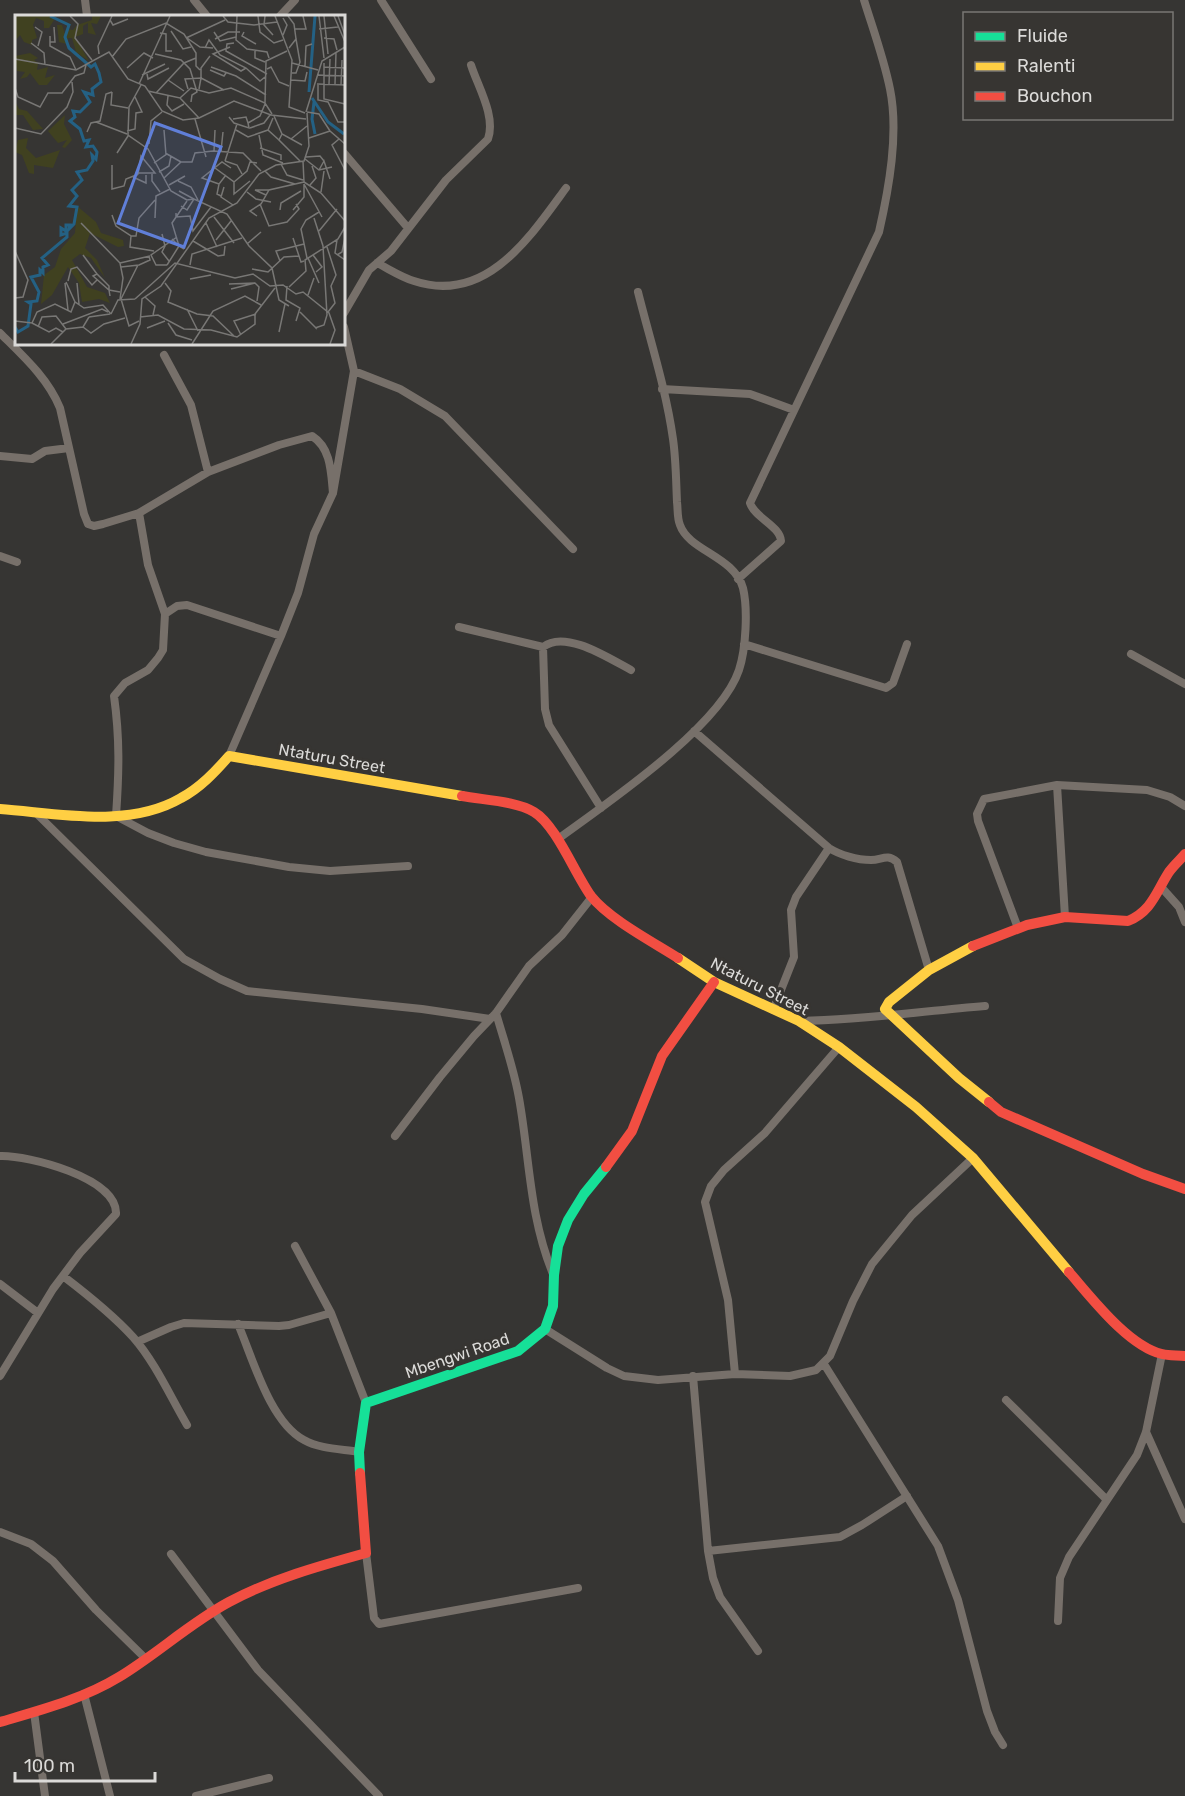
<svg xmlns="http://www.w3.org/2000/svg" width="1185" height="1796" font-family="Rubik,sans-serif">
  <style>
    .lines { fill: none; stroke-linecap: round; stroke-linejoin: round }
    .street { stroke: #77706a; stroke-width: 8 }
    .fast { stroke: #16e098; stroke-width: 10 }
    .slow { stroke: #ffcf43; stroke-width: 10 }
    .jam { stroke: #f24e42; stroke-width: 10 }
    .labels { text-anchor: middle; stroke-width: 6; stroke-linejoin: round; paint-order: stroke }
    .street-label { font-size: 16px; fill: #dbdad8; stroke: #373532 }
    .inset-river { fill: none; stroke: #246184; stroke-width: 3 }
    .inset-road { fill: none; stroke: #787775; stroke-width: 1.5 }
    .view { fill: #607fd8; fill-opacity: 0.15; stroke: #607fd8; stroke-width: 3 }
    .inset-edge { fill: none; stroke: #dbdad8; stroke-width: 3 }
  </style>
  <rect width="100%" height="100%" fill="#363533"/>
  <g class="lines">
    <!-- street -->
    <path class="street" d="M85 0 87 16
      M194 0 207 16
      M381 0 431 79
      M280 16 295 0
      M344 153 408 228
      M377 263C389 269 401 277 414 281 486 305 530 237 566 188
      M344 313 369 270 391 251 446 180 488 139C496 116 478 87 471 65
      M0 333C22 355 48 378 60 408L84 514 88 524 94 526 103 524 139 513 208 472 279 445 312 436C331 448 331 472 333 493
      M164 355 191 405 208 472
      M354 371 400 389 445 416 573 549
      M662 389 750 394 794 410
      M0 456 32 459 45 451 69 448
      M139 513 148 565 165 614
      M0 556 17 562
      M738 579 781 541C780 526 755 518 750 503L879 232C889 188 899 133 890 89 884 59 873 29 864 0
      M459 627 543 647C565 629 610 659 631 670
      M281 636 187 605 177 606 165 614 163 650 158 658 148 670 125 683 114 696C120 739 119 773 116 816L148 833 174 843 206 852 289 867 330 871 408 866
      M744 644 886 688 893 683 907 644
      M543 647 545 709 549 725 601 808
      M1131 654 1185 684
      M694 731 829 848C840 855 857 860 871 860 882 860 887 853 897 862L929 970
      M229 756 281 636 298 593 314 534 333 493 354 371 344 327
      M1057 785 1065 917
      M35 812 184 959 220 979 247 991 422 1009 490 1019
      M558 839C607 803 720 727 739 670 746 649 748 609 743 588 734 556 689 551 680 525 677 518 678 510 677 502 676 481 676 460 673 439 666 389 650 340 638 292
      M1162 888 1179 907 1185 922
      M1018 928 978 821 977 814 984 799 1057 785 1147 790 1170 797 1185 806
      M773 1010 794 957 791 910 796 897 829 848
      M496 1013C504 1041 514 1069 519 1098 530 1160 529 1215 553 1274
      M801 1021C862 1020 924 1011 985 1006
      M395 1136 440 1077 474 1036 496 1013 529 966 562 935 592 897
      M0 1156C28 1155 118 1178 116 1214L80 1253 53 1289 0 1376
      M295 1246 331 1313 366 1403
      M63 1276C88 1295 112 1314 133 1337 155 1362 170 1396 187 1425
      M0 1284 38 1313
      M238 1324C253 1359 270 1422 304 1440 320 1449 342 1449 359 1452
      M545 1329 607 1368 624 1376 658 1380 735 1374 790 1376 816 1370 830 1356 853 1301 872 1264 912 1215 973 1158
      M137 1342 171 1327 184 1323 279 1326 289 1325 331 1313
      M824 1364 938 1546 958 1600 987 1711 995 1732 1003 1745
      M735 1374 728 1300 705 1202 711 1186 724 1170 765 1133 839 1047
      M693 1376 708 1551 713 1578 720 1597 758 1651
      M1006 1400 1106 1499
      M1146 1432 1185 1519
      M0 1532 31 1544 53 1561 96 1610 146 1659
      M708 1551 840 1537 862 1525 907 1496
      M366 1553 374 1618 379 1624 578 1588
      M171 1554 258 1670 379 1796
      M1058 1621 1060 1578 1069 1557 1137 1455 1146 1432 1162 1354
      M84 1694 110 1796
      M34 1712 45 1796
      M196 1796 269 1778"/>
    <!-- fast -->
    <path class="fast" d="M360 1473 359 1452 366 1403 518 1351 545 1329 553 1306 554 1275 558 1246 568 1220 584 1194 606 1167"/>
    <!-- slow -->
    <path class="slow" d="M0 809C57 813 128 829 181 798 200 788 215 772 229 756L462 796
      M973 946 929 970 889 1002 885 1009 959 1078 989 1102
      M678 958 714 982 799 1021 839 1047 916 1107 973 1158 1069 1272"/>
    <!-- jam -->
    <path class="jam" d="M462 796C483 800 516 801 534 812 556 825 575 874 591 896 609 919 653 942 678 958
      M973 946 1027 925 1065 917 1128 921C1152 911 1156 892 1169 872 1174 865 1180 860 1185 854
      M989 1102 1001 1112 1143 1174 1185 1189
      M606 1167 632 1131 662 1056 714 982
      M1069 1272C1091 1297 1128 1346 1162 1354 1169 1356 1178 1355 1185 1356
      M0 1722C41 1710 83 1699 119 1677 157 1654 190 1623 229 1602 272 1579 319 1566 366 1553L360 1473"/>
  </g>
  <g class="labels">
    <!-- street labels -->
    <g class="street-label">
      <text transform="translate(332 758) rotate(10)" y="6">Ntaturu Street</text>
      <text transform="translate(760 986) rotate(27)" y="6">Ntaturu Street</text>
      <text transform="translate(457 1355) rotate(-19)" y="6">Mbengwi Road</text>
    </g>
  </g>
  <!-- overview -->
  <g transform="translate(15 15)">
    <rect width="330" height="330" fill="#363533"/>
    <path d="M0 1H37L39 5 34 13H29V6L21 3 18 10 22 23 17 25V30L9 27 5 20 0 26ZM77 1H86L82 9 76 8 81 20 73 18V8L68 11V19L60 22 74 46 61 37 57 23H53L52 29 44 27 42 10H47L50 19 52 14 58 15 62 10 77 5ZM15 38 23 43 19 45 23 48 22 55 33 52 30 63 40 60 32 70H24L15 58 12 62 5 64 10 57 2 56 0 41ZM0 86 4 94 12 96 28 114 18 115 8 100H0ZM50 100 49 109 57 125 50 133 47 132 52 125 43 128 33 116ZM13 123 11 133 21 143 45 135 38 153 19 150V159L14 158 7 140 0 137 3 125ZM62 191 81 207 86 218 108 225 109 231 103 232 75 218 70 233 82 245 90 263 76 243 65 239 57 245 72 272 90 278 95 288 84 284 67 287 64 268 53 252 37 280 26 289 29 260 40 252 46 234 60 218Z" fill="#404120"/>
    <path class="inset-river" d="M294 77 300 1M297 83 313 107 329 119M299 87 297 104 300 119M0 312 3 317 13 311 16 289 13 287 22 286 24 277 16 262 25 260V255L28 258V252L33 250 27 243 52 222V218L46 220V213L51 216V210H55L54 214 59 209 62 192 54 191 62 181 57 175 67 165 62 157 72 155 78 146 77 140 81 144 82 137 78 131 71 132 74 125 69 126 65 114 55 106 60 102 58 96 65 97 75 87 69 77 78 80 77 74 86 67 84 58 80 49 76 52 54 33 50 22 54 10 35 1"/>
    <path class="inset-road" d="M55 1 63 9 60 23 77 45M208 1 213 7 239 10 262 7M222 1 221 25 232 34 252 37 254 43M243 1 245 17 259 28 268 25M250 1 249 10 258 20M260 1 277 45 274 92 290 98M273 1 279 9 281 24 274 33M304 1 309 43M309 1 313 39M319 1 330 27M323 1 330 20M95 5 98 10 113 4M20 12 27 17 23 31M280 14H291L288 1M304 14 323 12M156 16 168 34 176 32M199 17 205 26 221 22M229 17 227 21 241 29M145 18 151 19V36H157M268 20 272 10 268 3M35 21V31L55 42 61 55M171 23 210 5M172 23 185 32 198 33M309 23 319 24 322 35M200 24 213 17H225M35 27H40L39 12M16 28 29 38 30 50M219 28 212 29 211 36 252 59M215 32 198 39 226 56 231 53M190 33 194 25 205 40 231 53 245 66 250 62M240 35V43L250 47M84 39 83 31 97 1M140 39 166 45 175 54 182 77 177 80 176 87M195 41 186 53V63L209 75M97 42 111 24 151 8 169 19 181 38V51L185 55M0 44 61 55 94 37 113 64 130 71 147 96 168 105 184 103 219 86 256 100 291 104M277 48 303 55M309 48V84L330 89M290 51 291 31 297 29M196 52 221 61 251 80M309 52 330 53M112 53 129 38 138 43M252 54 256 52 264 67 274 71M195 55 209 61 211 58M277 58H281L285 47 281 24M132 59 133 64 154 53M127 60 150 49M302 60 330 61M153 65 169 76M276 65 290 66 292 57M124 69 155 1M302 69 330 70M303 69V85L313 87 323 107H330M314 69 315 44M320 69 321 38M126 70 114 92 113 120 133 134 156 176 172 185M326 70 327 45M0 73 3 82 25 92 33 78H47L60 61 69 58 71 50M173 74 170 64 186 63 184 74M133 76 165 83 176 73 194 78 216 73 250 88 257 99M97 77 96 90 113 93M141 78 169 48 181 43M153 81 152 90 157 96 169 89M165 83 184 103M250 88 251 46 272 36M291 97 307 46 330 32M292 97 304 99 315 116 330 129M259 101 267 119 287 130M214 102 219 108 234 113 233 108 245 101 250 89M258 103 253 115 264 125M180 104 191 142M218 104 231 102 233 108M81 107 112 119M0 113 26 119 52 92 58 77 57 67M235 113 249 108 255 100M149 115 151 140M221 115 233 122 253 115M112 116 120 114 121 98 127 97 120 82M72 117 76 108 85 106 91 79 97 77M267 119 264 125 285 146M244 120 248 140 268 148M294 123 315 116M276 124 292 111M324 124 317 130 330 155M134 129 136 106 147 97M245 133 266 140V145M199 136 200 115M206 136 208 117M102 138 113 121M291 142 305 141 309 146M290 144 304 155 317 152M210 146 222 109M210 146 222 150 227 159M288 146 289 167 306 178 330 206M139 148 152 139 166 147M266 149 272 160 288 165M97 150V174L109 171 111 164 121 160H122L124 158H140L126 141 123 159M200 153 219 167V179L235 166M304 155 309 146 315 164M250 156 256 162 280 169M144 157 154 151 156 141M137 159V166L145 177M118 162 131 168V160M149 163 166 147H177L180 138 198 136 228 138 246 156M163 166 176 172 183 185M219 167 232 156 235 147 242 148M204 169 187 163 207 147 216 153M289 169 307 202M154 170 170 161M295 170 301 163 297 151M209 172 206 182 218 190M164 176 179 184 172 195 166 191M232 177 241 184 256 187M306 177 309 156M251 180 240 175H254M206 181 202 179 204 169 211 160M172 185 179 184 212 199 234 231 257 253 264 285 274 291M245 189 254 211 272 207 284 194 281 189M265 195 266 188 286 176M278 195 289 182V169M161 198V202L175 201 178 216 196 192M97 200 101 211 116 221 115 232 139 236M242 201 235 196 246 189 254 175 289 167M199 202 219 228M140 203 141 181 155 174M299 203 308 231 312 300 309 310 300 313M66 208 105 248 108 263 105 284M191 208 202 232M304 216 322 194M147 219 150 231 147 237 154 246M116 221H121L124 203 140 185M278 223 286 247 289 246M201 225 216 206M322 225 320 238 330 245M178 226 203 241 209 240 210 231M232 229 246 217M312 232 321 260 316 271 320 288 313 297M169 234 164 231 157 208 172 186M0 236 13 265 8 282 0 283M68 240 82 259M298 240 307 252 301 257M322 240 327 237 330 223M292 243 286 214 291 205 304 197M293 243 304 268M265 246 261 236 289 229M105 248 135 241M152 250H141L136 240 162 222M152 250 164 231 157 224M175 250 177 239 227 223M106 252 124 250 135 245 134 241M237 254 253 257 269 242 284 241M175 264 196 260M53 266 56 254 62 252 77 270 82 265M51 267 60 287M50 268 53 295M62 268 64 289M150 268 156 276 153 287 182 299 198 301 219 321M214 269 240 268M272 271 271 285 285 293 281 306M274 272 291 256 290 245 323 224 330 212M216 274 240 268 244 272 242 286M293 280 299 263M95 281 94 275V271L82 259 78 261 94 275 105 277M130 282 140 291 138 300M106 284 114 311 124 306M106 284 123 250M120 284 160 248 220 263 238 259 255 271 268 270 281 279 288 277 314 298 320 315 315 329M172 294 183 316M285 297 302 314M96 299 103 285 120 284M74 302 95 299M125 302 143 300 169 314 196 315 222 322 240 309V299L260 273M0 306 17 308 22 297 40 289 56 297 60 287 69 293 88 290 96 299M17 308 34 317 41 313 48 317M153 308 161 320 177 325M48 309 87 294 93 297M23 312 27 302 41 301 51 314M68 312 76 318 89 309 110 303M132 313 150 306M264 317 270 289M226 320 219 306 241 299M36 329 51 314 68 312 74 302M116 329 125 309 127 284 146 271 194 203 222 188 244 159 261 150 289 146 294 131 292 98M177 329 198 296 230 281 246 290"/>
    <path class="view" d="M140 108 206 132 169 232 103 208Z"/>
    <rect width="330" height="330" class="inset-edge"/>
  </g>
  <!-- legend -->
  <rect x="963" y="12" width="210" height="108" fill="#373532" stroke="#797774" stroke-width="1.5"/>
  <rect x="975" y="32" width="30" height="9" fill="#16e098" stroke="#797774" stroke-width="1.5"/>
  <text x="1017" y="42" font-size="18" fill="#dbdad8">Fluide</text>
  <rect x="975" y="62" width="30" height="9" fill="#ffcf43" stroke="#797774" stroke-width="1.5"/>
  <text x="1017" y="72" font-size="18" fill="#dbdad8">Ralenti</text>
  <rect x="975" y="92" width="30" height="9" fill="#f24e42" stroke="#797774" stroke-width="1.5"/>
  <text x="1017" y="102" font-size="18" fill="#dbdad8">Bouchon</text>
  <!-- scale -->
  <path d="M15 1772v9h140v-9" fill="none" stroke="#dbdad8" stroke-width="3"/>
  <text x="24" y="1772" font-size="18" fill="#dbdad8" stroke="#373532" stroke-width="4.5" paint-order="stroke">100 m</text>
</svg>
